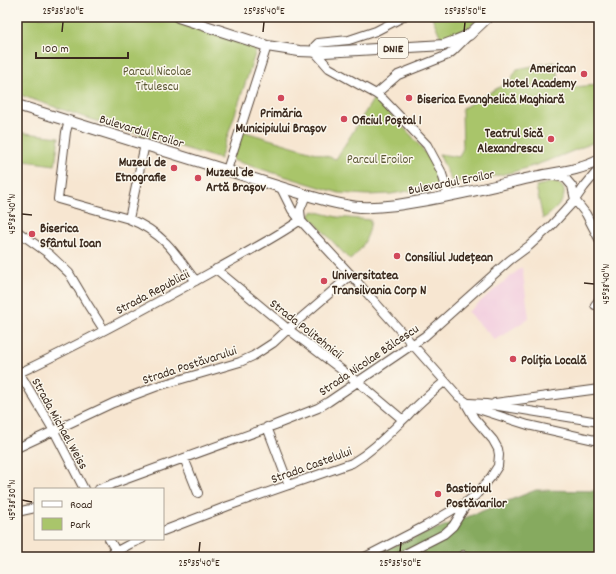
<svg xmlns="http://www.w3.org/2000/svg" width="616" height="574" font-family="Dekko,sans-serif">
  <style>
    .built { fill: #f3cfdf }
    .green { fill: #a9c56b; stroke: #727844 }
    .forest { fill: #86aa5f; stroke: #606a3e }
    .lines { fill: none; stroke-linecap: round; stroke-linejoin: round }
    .minor-casing { stroke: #574639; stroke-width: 10 }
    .major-casing { stroke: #574639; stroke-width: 12 }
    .minor { stroke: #fff; stroke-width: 8 }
    .major { stroke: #fff; stroke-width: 10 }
    .ticks { fill: none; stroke: #3b2a1e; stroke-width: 1.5 }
    .poi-dot { fill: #d1495b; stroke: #fbf7ec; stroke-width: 1.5 }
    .labels { text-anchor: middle; stroke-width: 3; stroke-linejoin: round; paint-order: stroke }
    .shield { fill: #fbf7ec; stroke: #75685c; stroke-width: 1 }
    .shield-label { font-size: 12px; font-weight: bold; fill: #3b2a1e }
    .poi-label { font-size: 13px; font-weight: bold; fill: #3b2a1e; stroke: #fbf7ec; text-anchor: start }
    .park-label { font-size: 13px; fill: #5c5835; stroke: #fbf7ec }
    .street-label { font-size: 13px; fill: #3b2a1e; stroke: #fbf7ec }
    .neatline { fill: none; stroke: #3b2a1e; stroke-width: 1.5 }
    .ticks-label { font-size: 10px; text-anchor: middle; fill: #3b2a1e }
  </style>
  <rect width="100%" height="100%" fill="#fbf7ec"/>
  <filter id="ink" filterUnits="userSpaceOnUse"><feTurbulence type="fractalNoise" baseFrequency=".025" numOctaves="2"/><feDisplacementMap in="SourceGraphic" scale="8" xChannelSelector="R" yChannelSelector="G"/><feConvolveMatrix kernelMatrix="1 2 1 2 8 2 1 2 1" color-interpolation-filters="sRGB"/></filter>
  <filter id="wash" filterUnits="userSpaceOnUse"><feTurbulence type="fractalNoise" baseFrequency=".012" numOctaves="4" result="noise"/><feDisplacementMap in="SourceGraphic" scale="16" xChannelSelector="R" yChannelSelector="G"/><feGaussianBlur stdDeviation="0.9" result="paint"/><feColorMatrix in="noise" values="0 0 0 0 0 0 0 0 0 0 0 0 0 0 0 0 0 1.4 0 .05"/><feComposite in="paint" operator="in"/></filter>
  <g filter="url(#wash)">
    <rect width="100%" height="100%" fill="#f7e6d1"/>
    <!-- built -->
    <path class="built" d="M522 267 529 318 495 340 468 312Z"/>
    <!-- green -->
    <path class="green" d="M17 17H162L257 48 220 159 84 117 17 94Z
      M432 17H481L468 28 452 37 441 38Z
      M554 62 562 88 597 85 595 135H599V140C571 152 542 164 513 172 493 177 473 180 452 182L439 154 459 157 463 148 462 111 463 108 510 81 517 69Z
      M374 98 411 135 427 155 435 169 436 177 442 187H432L391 194 367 195 339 193 232 160 242 131 336 159Z
      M17 132 59 137 55 165 17 160Z
      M553 182C568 185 566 197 558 206 554 211 548 215 543 219L536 186Z
      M313 211 337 217 371 220C369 236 363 249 350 260L309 216Z"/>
    <!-- forest -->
    <path class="forest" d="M536 490 599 491V557H365Z"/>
  </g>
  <g filter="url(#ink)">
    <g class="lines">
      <!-- minor casing -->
      <g class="minor-casing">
        <path id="minor" d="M403 17 376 31 349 40 318 43 315 46V52L329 68 376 94 383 99 427 145 441 171 449 196
          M376 94 398 75 448 55 453 51 467 37
          M69 121 66 132 58 199 129 219C142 224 156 233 166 243 177 254 186 269 196 281
          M227 170 267 46
          M553 176 562 177 566 179 572 186 575 200 586 214 599 239
          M281 188 292 210 301 221 351 275 459 397 475 408 528 425 599 441
          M129 219 145 144
          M301 220 300 210 306 195
          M17 231 49 254 69 273 88 305 104 330
          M216 269 288 329 364 387 403 420
          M595 305 599 300
          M17 369 54 431 84 489
          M17 374C85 342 151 306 217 269 243 254 271 240 296 223
          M469 403 486 404 599 422
          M495 403 599 389
          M267 427 289 485
          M17 448 113 403 158 386 240 362 253 356 273 343 288 329 351 275
          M184 458 198 493
          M99 489 275 425 318 408 328 402 425 336 510 260 529 246 551 226 575 200 584 187 599 169
          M17 512 35 508
          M163 531 228 506 352 463C374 450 389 433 408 415 419 403 432 392 444 382
          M109 539 116 551
          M106 557 130 544 142 539
          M365 557 427 525 468 501 476 495 491 477 498 466 499 455 498 449 493 440 474 418 466 404
          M399 557 444 534 453 526 468 502
          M460 557 463 555"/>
      </g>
      <!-- major casing -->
      <g class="major-casing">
        <path id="major" d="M178 17 267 46 299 51 325 52 444 45 452 42 469 35 488 17
          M17 105 306 195C324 200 342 206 360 207 383 208 405 204 427 200 463 194 499 185 534 177 553 173 583 170 599 160"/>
      </g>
      <!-- minor -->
      <use href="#minor" class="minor"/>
      <!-- major -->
      <use href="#major" class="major"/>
    </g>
  </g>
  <!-- ticks -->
  <path class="ticks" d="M62 32 63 22M263 32 264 22M464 32 465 22M22 214 32 215M584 283 594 284M22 500 32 502M199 552 200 542M400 552 401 542"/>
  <!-- markers -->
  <g class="poi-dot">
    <circle cx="584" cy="74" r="4"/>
    <circle cx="281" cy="98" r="4"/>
    <circle cx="409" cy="98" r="4"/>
    <circle cx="344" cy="119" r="4"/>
    <circle cx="551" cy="139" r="4"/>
    <circle cx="174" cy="168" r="4"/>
    <circle cx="198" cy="178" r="4"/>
    <circle cx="32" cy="234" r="4"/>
    <circle cx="397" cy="256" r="4"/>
    <circle cx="324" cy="281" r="4"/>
    <circle cx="513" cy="359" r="4"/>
    <circle cx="438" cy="494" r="4"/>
  </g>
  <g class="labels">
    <!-- shield labels -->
    <rect class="shield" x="378" y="38" width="30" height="20" rx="3"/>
    <g class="shield-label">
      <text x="393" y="52">DN1E</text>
    </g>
    <!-- poi labels -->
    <g class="poi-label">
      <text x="576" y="72" text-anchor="end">American<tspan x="576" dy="15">Hotel Academy</tspan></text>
      <text x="417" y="103">Biserica Evanghelică Maghiară</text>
      <text x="281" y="117" text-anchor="middle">Primăria<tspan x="281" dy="15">Municipiului Brașov</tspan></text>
      <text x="352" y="124">Oficiul Poștal 1</text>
      <text x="543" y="137" text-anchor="end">Teatrul Sică<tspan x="543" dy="15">Alexandrescu</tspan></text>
      <text x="166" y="166" text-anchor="end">Muzeul de<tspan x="166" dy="15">Etnografie</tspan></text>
      <text x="206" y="176">Muzeul de<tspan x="206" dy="15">Artă Brașov</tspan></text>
      <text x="40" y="232">Biserica<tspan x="40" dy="15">Sfântul Ioan</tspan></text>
      <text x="405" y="261">Consiliul Județean</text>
      <text x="332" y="279">Universitatea<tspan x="332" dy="15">Transilvania Corp N</tspan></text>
      <text x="521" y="364">Poliția Locală</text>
      <text x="446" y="492">Bastionul<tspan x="446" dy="15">Postăvarilor</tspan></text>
    </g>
    <!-- park labels -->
    <g class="park-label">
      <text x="157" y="75">Parcul Nicolae<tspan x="157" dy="15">Titulescu</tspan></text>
      <text x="380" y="163">Parcul Eroilor</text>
    </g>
    <!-- street labels -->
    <g class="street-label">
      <text transform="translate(142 130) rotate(17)" y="5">Bulevardul Eroilor</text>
      <text transform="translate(451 181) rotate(-11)" y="5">Bulevardul Eroilor</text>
      <text transform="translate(152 291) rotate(-28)" y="5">Strada Republicii</text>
      <text transform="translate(307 328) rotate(38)" y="5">Strada Politehnicii</text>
      <text transform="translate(368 359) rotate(-34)" y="5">Strada Nicolae Bălcescu</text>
      <text transform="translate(189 364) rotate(-18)" y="5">Strada Postăvarului</text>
      <text transform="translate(61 423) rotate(61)" y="5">Strada Michael Weiss</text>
      <text transform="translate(311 464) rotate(-20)" y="5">Strada Castelului</text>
    </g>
  </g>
  <!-- margin -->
  <rect width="616" height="574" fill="none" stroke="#fbf7ec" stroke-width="44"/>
  <!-- legend -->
  <rect x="34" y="488" width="130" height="52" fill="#fbf7ec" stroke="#aea59a"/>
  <rect x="42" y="501" width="20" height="6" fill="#ffffff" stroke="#aea59a"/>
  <text x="70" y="508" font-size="12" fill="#3b2a1e">Road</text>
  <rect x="42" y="518" width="20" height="12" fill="#a9c56b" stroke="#aea59a"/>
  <text x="70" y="528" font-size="12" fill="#3b2a1e">Park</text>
  <!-- scale -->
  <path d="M36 52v6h92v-6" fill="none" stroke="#3b2a1e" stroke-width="2"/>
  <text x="42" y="52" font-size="12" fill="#3b2a1e" stroke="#fbf7ec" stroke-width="3" paint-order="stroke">100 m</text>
  <rect x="22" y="22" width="572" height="530" class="neatline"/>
  <g class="ticks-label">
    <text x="63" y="14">25°35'30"E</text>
    <text x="264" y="14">25°35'40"E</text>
    <text x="465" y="14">25°35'50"E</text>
    <text transform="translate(11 214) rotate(-90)" y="4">45°38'40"N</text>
    <text transform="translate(605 284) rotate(-90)" y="4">45°38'40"N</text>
    <text transform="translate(11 500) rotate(-90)" y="4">45°38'30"N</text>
    <text x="199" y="566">25°35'40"E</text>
    <text x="400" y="566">25°35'50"E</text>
  </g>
</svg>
